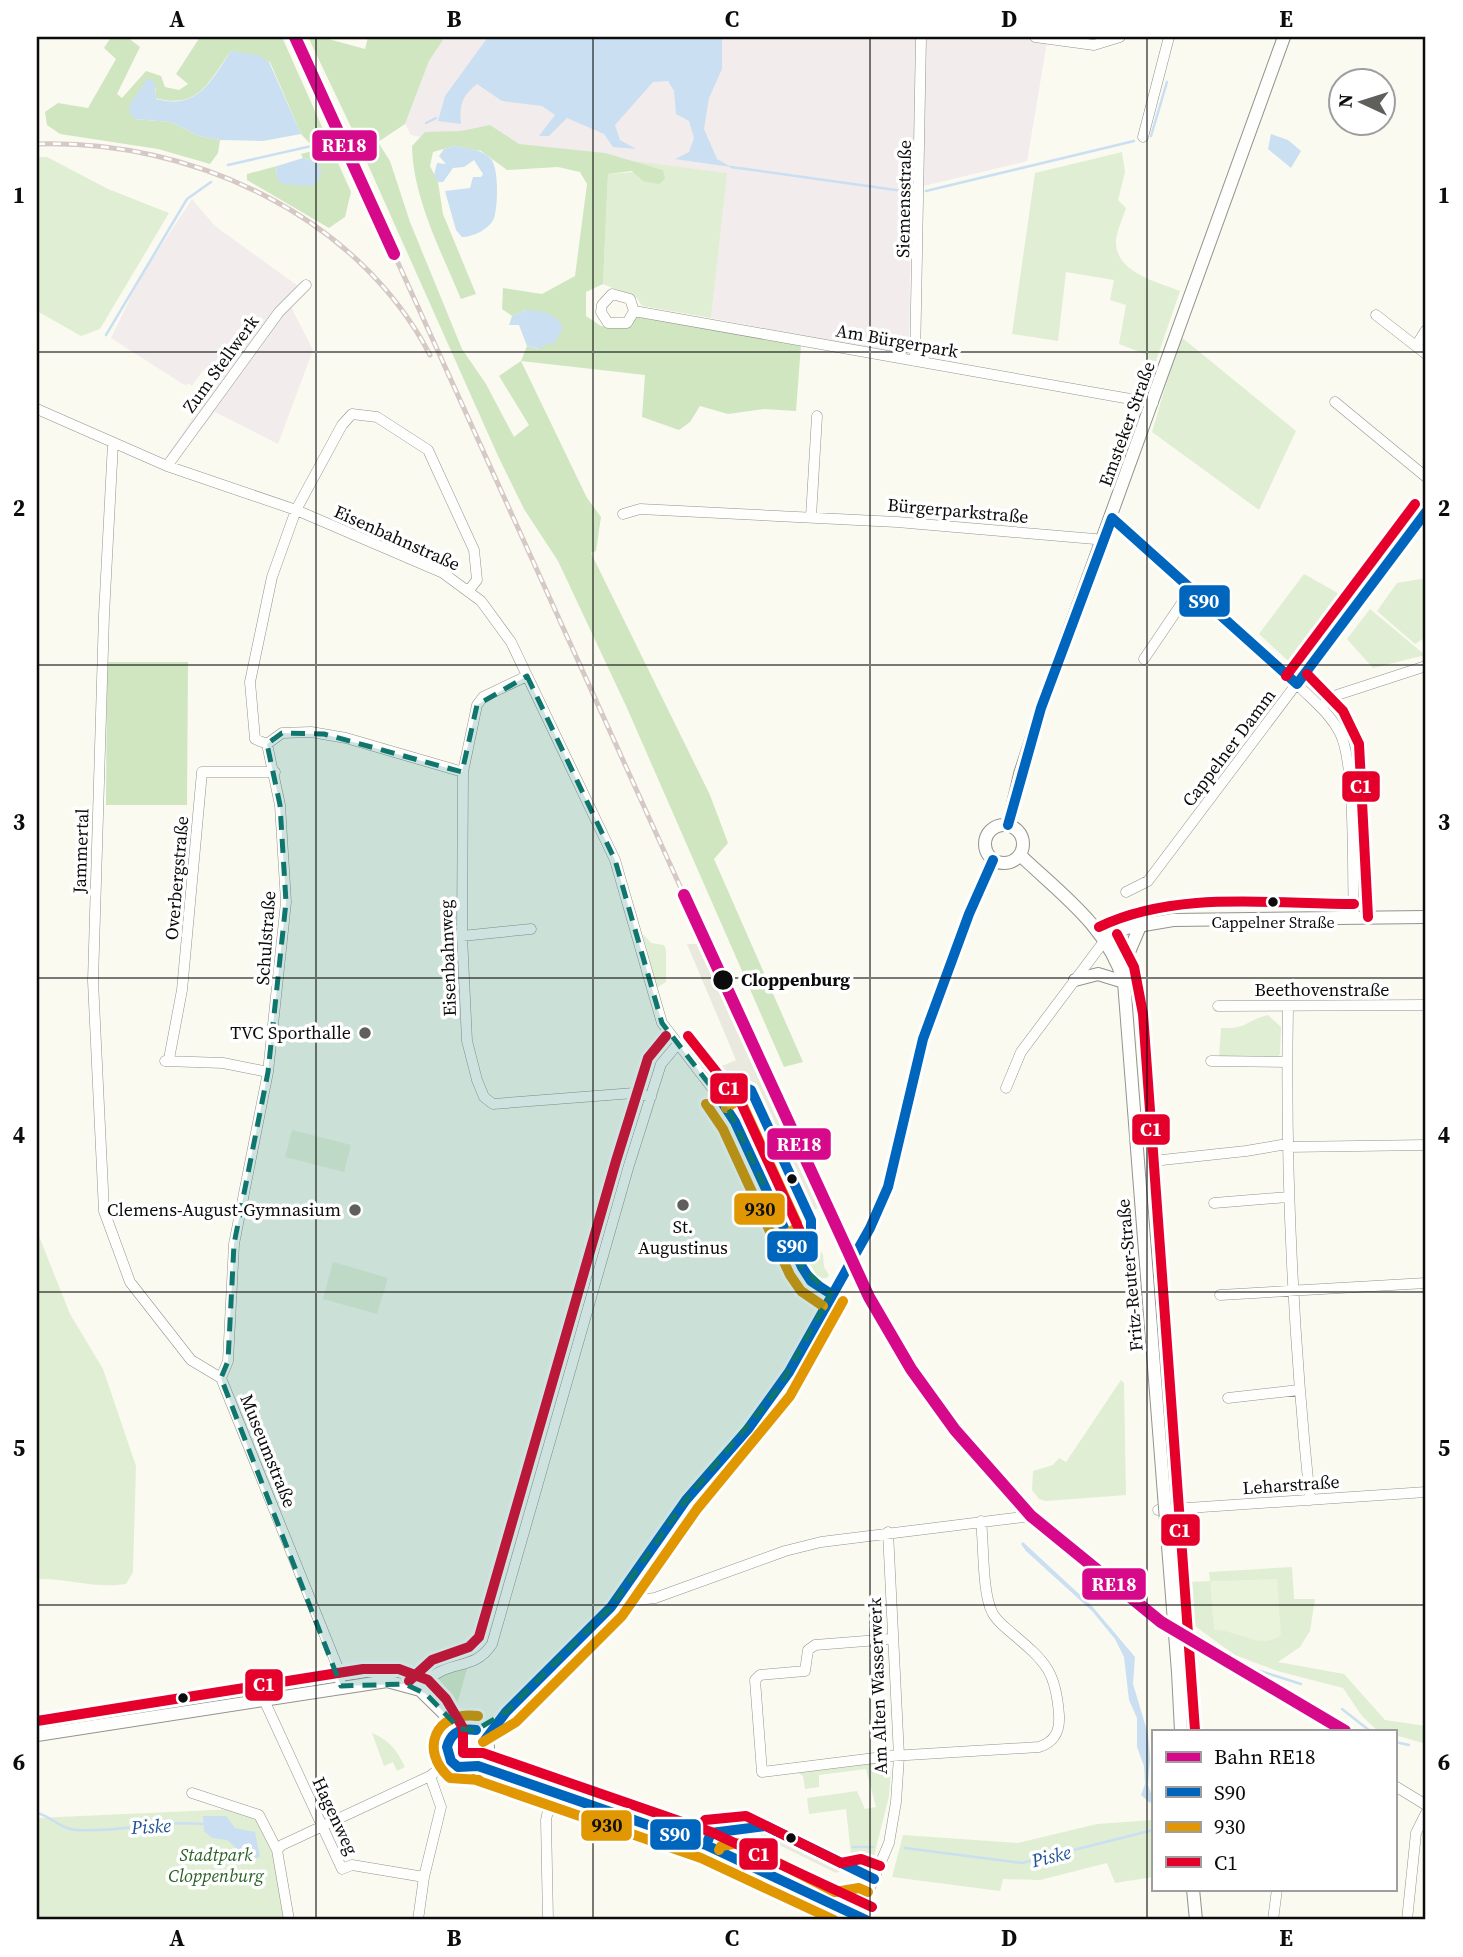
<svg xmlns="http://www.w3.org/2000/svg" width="1463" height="1957" font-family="'Source Serif 4',serif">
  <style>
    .industrial { fill: #f2eced }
    .green { fill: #e0eed3 }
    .forest { fill: #d0e6c1 }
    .pitch { fill: #eaf3dc }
    .plaza { fill: #eae9dd }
    .water { fill: #cadff1 }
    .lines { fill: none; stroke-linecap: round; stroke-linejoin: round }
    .stream { stroke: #cadff1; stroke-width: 2.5 }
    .minor-casing { stroke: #93938f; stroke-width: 11 }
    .tertiary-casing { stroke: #93938f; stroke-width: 14 }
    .minor { stroke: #fefefd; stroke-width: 10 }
    .tertiary { stroke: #fefefd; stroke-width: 12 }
    .rail-casing { stroke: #d5c8c5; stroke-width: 5 }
    .rail { stroke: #fff; stroke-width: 2.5; stroke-dasharray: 8; stroke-linecap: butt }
    .tertiary-bridge-casing { stroke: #93938f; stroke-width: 14; stroke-linecap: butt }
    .tertiary-bridge { stroke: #fefefd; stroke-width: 12 }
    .bus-1-casing { stroke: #fff; stroke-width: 16 }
    .bus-2-casing { stroke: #fff; stroke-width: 16 }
    .bus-3-casing { stroke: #fff; stroke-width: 16 }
    .bus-1 { stroke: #0065bd; stroke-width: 10 }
    .bus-2 { stroke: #e09701; stroke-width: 10 }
    .bus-3 { stroke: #e4002b; stroke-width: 10 }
    .rail-1-casing { stroke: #fff; stroke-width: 18 }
    .rail-1 { stroke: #d7098b; stroke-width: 12 }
    .marked { fill: #0f766e; fill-opacity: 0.2; stroke: #0f766e; stroke-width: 5; stroke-dasharray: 14 9; stroke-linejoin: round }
    .grid { fill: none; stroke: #0c0c0c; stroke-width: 2; stroke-opacity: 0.55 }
    .bus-dot { fill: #0c0c0c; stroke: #fff; stroke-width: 2.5 }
    .poi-dot { fill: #5f5f5c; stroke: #fff; stroke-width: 2.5 }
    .labels { text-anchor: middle; stroke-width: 7; stroke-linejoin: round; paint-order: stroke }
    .bus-label { font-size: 16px; fill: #0c0c0c; stroke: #fff }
    .street-label { font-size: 18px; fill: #0c0c0c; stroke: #fff }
    .stop-label { font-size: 18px; font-weight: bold; fill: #0c0c0c; stroke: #fff; text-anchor: start }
    .poi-label { font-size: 18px; fill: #0c0c0c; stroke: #fff; text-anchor: end }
    .park-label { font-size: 18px; font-style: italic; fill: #275f22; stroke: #fff }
    .water-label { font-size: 19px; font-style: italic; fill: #205294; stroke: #fff }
    .line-badge { stroke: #fff; stroke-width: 2.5 }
    .badge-label { font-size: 19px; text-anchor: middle; font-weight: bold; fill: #fff }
    .pale-badge-label { font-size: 19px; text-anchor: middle; font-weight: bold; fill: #111 }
    .neatline { fill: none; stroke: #0c0c0c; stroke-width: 2.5 }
    .grid-label { font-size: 23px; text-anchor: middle; font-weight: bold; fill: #0c0c0c }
  </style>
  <rect width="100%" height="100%" fill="#fafaf1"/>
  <!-- industrial -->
  <path class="industrial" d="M440 37H1015L1047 42 1027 161 911 189 909 356 711 318 726 173 514 154 411 135 405 124 429 61 443 40Z
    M192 199 215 226 298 286 288 301 313 350 278 444 215 412 176 460 167 456 218 380 203 370 192 386 188 383 186 386 111 338 140 278Z"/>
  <!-- green -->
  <path class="green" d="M1122 152 1125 172 1118 200 1126 208C1123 218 1117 230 1116 240 1114 272 1157 282 1180 291L1144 396 1134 395 1148 355 1119 344 1126 305 1110 300 1114 280 1066 272 1058 341 1012 334 1035 173Z
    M37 157H47L108 189 169 213 100 329 81 336 37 311Z
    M633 161 727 173 711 318 642 306 637 298 603 284 608 174 663 170Z
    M1180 336 1296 431 1259 510 1152 432Z
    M1304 574 1350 600 1297 669 1259 634Z
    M1426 578V637L1415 644 1377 611 1397 583Z
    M1370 609 1425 655 1373 668 1347 639Z
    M643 934 651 943 664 945 666 950V982L655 989Z
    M1268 1015 1281 1027 1280 1054 1275 1060 1219 1058 1221 1028C1249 1029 1244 1021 1268 1015Z
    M37 1231 70 1314 103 1369 136 1466 133 1572 126 1584C95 1589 68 1578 37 1579Z
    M809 1243 823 1254 824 1267 829 1275 827 1278H819C807 1270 800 1256 809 1243Z
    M1121 1380 1124 1383 1126 1495 1046 1501 1039 1499 1032 1490 1033 1471 1053 1465 1059 1458 1066 1462Z
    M1177 1513 1187 1557 1189 1582 1210 1581 1209 1572 1292 1567 1294 1599H1315L1310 1631 1300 1647 1278 1662 1344 1674 1385 1720 1426 1726V1744L1395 1735V1731H1378L1362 1716 1343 1688 1277 1671 1235 1655 1185 1619 1174 1514Z
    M467 1667V1669L456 1708 433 1683 437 1675Z
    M372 1733C389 1740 397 1750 405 1767L397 1771 393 1762 384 1766Z
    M878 1763 891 1770 889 1796 873 1860 866 1863 851 1855 846 1809 809 1814 807 1798 857 1791 865 1809 876 1807 866 1769 819 1775V1787L805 1789 803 1776 798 1773Z
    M236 1809 253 1813 274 1857 285 1920H37V1818Z
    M1153 1820V1877L1115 1883 1107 1863 1040 1880 1003 1879 1000 1891 892 1877 903 1835 1018 1843 1097 1824Z"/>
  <!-- forest -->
  <path class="forest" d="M111 37H127L140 47 117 94 122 98 146 71 161 76 165 87 179 90 188 84 176 74 200 37H282L351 192 345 217 329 228 247 180V174L277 166 276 175 314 161 303 158 301 154 316 150 301 134 270 62 231 51C208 82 199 110 155 98L156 88 135 119 171 122 199 136 220 140 218 153 210 164 158 149 60 134 47 125 45 112 58 103 88 108 116 59 104 48Z
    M308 37H321L365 49 368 37H440L443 40 429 61 405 124 378 142 390 161 410 222 462 349 486 384 514 437 529 425 499 376 521 361 527 346 539 349 526 310 512 316 502 309 503 288 542 294 575 276 587 184 580 172 558 167 507 170 481 151 454 146 433 152 430 166 438 182 443 214 476 294 461 299C441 251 413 198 412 146L425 132 461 131 490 125 519 144 605 153 663 170 665 179 659 184 643 181 632 171 608 174 603 284 586 292V316L601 326 628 328 637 315 801 345 796 411 764 409 728 414 700 406 690 422 679 430 642 417 645 375 521 361 587 498 601 517 596 551 591 553 710 795 728 843 714 859 803 1062 784 1067 627 708 558 561 524 509 498 456 352 129Z
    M107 662H188L187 805H106Z"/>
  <!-- pitch -->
  <path class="pitch" d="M292 1130 351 1145 344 1172 285 1157Z
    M333 1262 388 1278 377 1314 323 1299Z
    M1277 1579 1281 1635C1261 1651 1239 1630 1214 1630L1210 1581Z"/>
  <!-- plaza -->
  <path class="plaza" d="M687 944H697L818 1208 812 1211 752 1083 742 1078 709 1077 704 1071 712 1055 717 1068 736 1060Z
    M764 1831 838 1867 840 1871 836 1873 763 1837 760 1834Z"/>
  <!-- water -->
  <path class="water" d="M488 37 722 38V69L709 98 704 129 717 159 731 167 675 159 689 152 694 138 689 121 676 114 674 91 668 81 653 82 615 125 620 140 636 149 613 147 604 134 567 118 549 136H539L555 115 542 106 502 101 477 84C462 96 459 105 461 124L438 121 445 96Z
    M231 51 258 55 269 62 301 134 263 141 220 140 199 136 171 122 135 119 129 112 130 104 148 78 155 83 156 99C198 110 210 82 231 51Z
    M1271 134 1288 140 1301 151 1291 168 1268 149Z
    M454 146C466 148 482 149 491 159 499 168 498 206 494 218 490 229 473 237 462 237L456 230 445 191 470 188 473 177H481L483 174 474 160 464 167 453 168 443 182H438L434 175 437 163 446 164 439 156 444 149Z
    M303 158 314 161 321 168 320 178 313 186 281 184 276 175 277 166Z
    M526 310C541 311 556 313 563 327L554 344H545L540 349 527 346 519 325H509L512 316Z
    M1023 1542 1092 1606 1135 1657 1133 1684 1148 1734 1150 1758 1148 1785 1153 1799 1150 1803 1141 1795 1145 1784 1144 1766 1137 1747V1718L1129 1700 1124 1657 1115 1639 1092 1611 1026 1551 1021 1544Z
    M203 1816H226L235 1828 255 1832 260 1857 250 1860 227 1840 212 1838 204 1831Z"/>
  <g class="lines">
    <!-- stream -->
    <path class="stream" d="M426 123 436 118
      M1151 136 1167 82
      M228 165 316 145
      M731 167 910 192
      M926 191 1134 141
      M106 335 187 199 211 182
      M1189 1629 1254 1669 1301 1684
      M1342 1709 1370 1731
      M1395 1742 1409 1745
      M37 1813C51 1816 60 1829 76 1830 118 1833 161 1820 203 1824
      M853 1847H873
      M905 1848 1022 1863 1153 1830"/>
    <!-- minor casing -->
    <g class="minor-casing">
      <path id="minor" d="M1035 37 1094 45 1120 37
        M1143 137 1169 37
        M634 311 627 323H608L601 312 602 305 612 294 630 299 634 311 1153 403
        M1376 315 1426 354
        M1416 346 1426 330
        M915 361 921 37
        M1335 402 1426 477
        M37 409 167 466 296 510 443 573 481 601 511 642 615 860 662 1023 729 1110 802 1267 811 1281 831 1294
        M113 443 104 615 93 981 104 1211 130 1282 191 1360 221 1378 338 1668 341 1686
        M167 466 279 312 306 285
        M623 514 640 509 897 522 1095 539 1102 542
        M811 517 817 416
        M1112 518 1297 684C1312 700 1330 713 1340 733 1356 764 1352 877 1354 918
        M1144 659 1192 588
        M527 676 483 697 477 705 463 772 462 936 467 1041 477 1080 484 1097 493 1104 634 1093 651 1097
        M1321 706 1334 696 1426 666
        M267 744 282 733 311 732 346 738 463 772
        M1126 892 1148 881 1426 512
        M462 936 531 929
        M1218 1006 1426 1005
        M1288 1008C1285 1173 1293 1336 1310 1500
        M169 1059 182 990 202 772H275
        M165 1061 223 1063 268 1072
        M1211 1061 1287 1062
        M1006 1088 1021 1052 1105 940
        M1287 1147 1426 1145
        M1162 1160 1246 1151 1287 1144
        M1214 1203 1288 1197
        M1220 1295 1426 1283
        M221 1378 228 1361 234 1244 268 1072 286 902 280 805 267 744 255 739 250 682 272 577 296 510 342 425 352 414 377 417 428 450 474 550 477 580 469 590
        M1228 1398 1299 1390
        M1158 1510 1426 1492
        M622 1591 637 1600 655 1598 785 1551 821 1542 1031 1516
        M891 1639 815 1645 808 1650 805 1671 760 1675 755 1680 762 1772 891 1756 1039 1747C1055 1742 1060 1731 1059 1715 1056 1672 1046 1662 1014 1635 1006 1628 996 1621 992 1612 982 1591 984 1546 981 1521
        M420 1690C444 1655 472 1675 492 1644L629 1165 661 1064 677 1045
        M264 1700 342 1869 352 1865 424 1877
        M1395 1786 1426 1805
        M192 1793 259 1815 277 1850 289 1920
        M277 1850 282 1845 430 1776 450 1761
        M858 1916 889 1843 896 1802 899 1756 888 1532
        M418 1920 424 1877 441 1807 430 1776
        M548 1920 546 1820 552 1792
        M1273 1920 1277 1889
        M1407 1920 1416 1833 1426 1813"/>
    </g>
    <!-- tertiary casing -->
    <g class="tertiary-casing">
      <path id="tertiary" d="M1008 825 1020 774 1045 697 1284 37
        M985 844a19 19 0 1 1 38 0a19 19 0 1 1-38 0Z
        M1020 855C1060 893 1108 927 1124 982L1164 1495
        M1105 940 1126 928 1173 920 1426 917
        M1075 980 1098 974 1124 982
        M1126 981 1129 952 1141 924
        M1178 1672 1181 1731
        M446 1748a21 21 0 1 1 42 0a21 21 0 1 1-42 0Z
        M37 1735 387 1681 420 1690 460 1729
        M485 1740 506 1712 611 1607 686 1500 748 1429 789 1372 870 1228 888 1187 923 1039 969 914 993 860
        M478 1766 706 1845 866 1920
        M1193 1889 1196 1920"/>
    </g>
    <!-- minor -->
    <use href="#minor" class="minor"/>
    <!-- tertiary -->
    <use href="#tertiary" class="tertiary"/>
    <!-- rail casing -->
    <g class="rail-casing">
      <path id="rail" d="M37 144C189 139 357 214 430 355
        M394 254 684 895"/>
    </g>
    <!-- rail -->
    <use href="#rail" class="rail"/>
    <!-- tertiary-bridge casing -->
    <g class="tertiary-bridge-casing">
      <path id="tertiary-bridge" d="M1164 1495 1178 1672"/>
    </g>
    <!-- tertiary-bridge -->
    <use href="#tertiary-bridge" class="tertiary-bridge"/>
    <!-- bus-1 casing -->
    <g class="bus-1-casing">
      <path id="bus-1" d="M1112 518 1297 684
        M1297 684 1426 512
        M1008 825 1041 708 1112 518
        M718 1096 735 1122 802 1267 811 1281 831 1294
        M718 1096 739 1085 751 1090 811 1220V1234L792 1248
        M476 1730C461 1728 451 1732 447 1747L451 1761 458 1767 478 1766
        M485 1740 506 1712 611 1607 686 1500 748 1429 789 1372 870 1228 888 1187 923 1039 969 914 993 860
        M478 1766 706 1845 866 1920
        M706 1845 711 1833 766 1826 874 1879"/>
    </g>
    <!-- bus-2 casing -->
    <g class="bus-2-casing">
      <path id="bus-2" d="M706 1104 723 1129 790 1275 801 1291 823 1306
        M726 1108 740 1099 797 1223V1227L784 1237
        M478 1716C436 1710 418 1750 450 1778L479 1780
        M483 1742 516 1722 622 1616 697 1509 790 1396 843 1301
        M473 1779 701 1858 834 1920
        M719 1850 721 1846 740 1843 835 1892 859 1888 868 1892"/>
    </g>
    <!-- bus-3 casing -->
    <g class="bus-3-casing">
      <path id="bus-3" d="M1307 674 1343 711 1359 744 1368 917
        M1286 676 1415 504
        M1099 927C1176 890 1271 904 1354 904
        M1117 934 1134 967 1143 1014 1195 1730
        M688 1036 741 1103 805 1242
        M409 1681 432 1660 469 1647 479 1637 616 1161 648 1058 666 1036
        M37 1721 363 1669H399L428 1680 446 1699 463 1728V1753H483L711 1832 872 1907
        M693 1840 705 1820 746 1816 841 1863 861 1859 880 1866"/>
    </g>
    <!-- bus-1 -->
    <use href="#bus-1" class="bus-1"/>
    <!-- bus-2 -->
    <use href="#bus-2" class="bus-2"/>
    <!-- bus-3 -->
    <use href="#bus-3" class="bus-3"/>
    <!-- rail-1 casing -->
    <g class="rail-1-casing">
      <path id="rail-1" d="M295 37 394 254
        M684 895 869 1297 911 1369 955 1430 1031 1516 1161 1622 1345 1731"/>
    </g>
    <!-- rail-1 -->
    <use href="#rail-1" class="rail-1"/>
  </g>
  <!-- marked area -->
  <path class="marked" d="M527 676 615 860 662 1023 729 1110 802 1267 831 1294 779 1388 686 1500 611 1607 506 1712 476 1730 460 1729 426 1694 405 1684 341 1686 221 1378 228 1361 234 1244 268 1072 286 902 280 805 267 744 282 733 324 734 462 772 477 705Z"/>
  <!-- grid -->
  <path class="grid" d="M316 37V1920M593 37V1920M870 37V1920M1147 37V1920M37 352H1426M37 665H1426M37 978H1426M37 1292H1426M37 1605H1426"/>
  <!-- markers -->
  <g class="bus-dot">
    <circle cx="1273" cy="902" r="6"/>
    <circle cx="723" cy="980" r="11"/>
    <circle cx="792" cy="1179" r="6"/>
    <circle cx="183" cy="1698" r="6"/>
    <circle cx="791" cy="1838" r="6"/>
  </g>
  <g class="poi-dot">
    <circle cx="365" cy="1033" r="7"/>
    <circle cx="683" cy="1205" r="7"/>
    <circle cx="355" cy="1210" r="7"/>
  </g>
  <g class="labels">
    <!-- bus labels -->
    <g class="bus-label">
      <text x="1273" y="928">Cappelner Straße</text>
    </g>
    <!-- street labels -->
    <g class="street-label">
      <text transform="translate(904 199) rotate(-89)" y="6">Siemensstraße</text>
      <text transform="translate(897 341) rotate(10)" y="6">Am Bürgerpark</text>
      <text transform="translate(221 364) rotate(-54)" y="6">Zum Stellwerk</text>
      <text transform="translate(1127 424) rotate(-70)" y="6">Emsteker Straße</text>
      <text transform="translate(958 511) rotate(5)" y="6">Bürgerparkstraße</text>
      <text transform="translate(397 538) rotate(24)" y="6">Eisenbahnstraße</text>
      <text transform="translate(1229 748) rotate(-53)" y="6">Cappelner Damm</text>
      <text transform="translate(81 851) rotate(-88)" y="6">Jammertal</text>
      <text transform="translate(177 878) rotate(-85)" y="6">Overbergstraße</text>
      <text transform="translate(266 938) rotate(-86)" y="6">Schulstraße</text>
      <text transform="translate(448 958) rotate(-92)" y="6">Eisenbahnweg</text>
      <text x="1322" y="996">Beethovenstraße</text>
      <text transform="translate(1130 1275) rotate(-95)" y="6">Fritz-Reuter-Straße</text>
      <text transform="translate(268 1451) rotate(68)" y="6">Museumstraße</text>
      <text transform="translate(1291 1485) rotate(-4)" y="6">Leharstraße</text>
      <text transform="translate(878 1686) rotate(-92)" y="6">Am Alten Wasserwerk</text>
      <text transform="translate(335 1816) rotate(65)" y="6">Hagenweg</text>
    </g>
    <!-- stop labels -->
    <g class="stop-label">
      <text x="741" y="986">Cloppenburg</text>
    </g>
    <!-- poi labels -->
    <g class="poi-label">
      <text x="351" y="1039">TVC Sporthalle</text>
      <text x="341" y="1216">Clemens-August-Gymnasium</text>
      <text x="683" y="1233" text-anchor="middle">St.<tspan x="683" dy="21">Augustinus</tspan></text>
    </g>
    <!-- park labels -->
    <g class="park-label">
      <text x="216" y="1861">Stadtpark<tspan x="216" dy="21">Cloppenburg</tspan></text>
    </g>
    <!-- water labels -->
    <g class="water-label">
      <text transform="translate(151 1826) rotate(-3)" y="7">Piske</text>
      <text transform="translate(1051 1856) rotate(-14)" y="7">Piske</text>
    </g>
  </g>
  <g class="line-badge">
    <rect x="311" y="129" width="67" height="33" rx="7" fill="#d7098b"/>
    <rect x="1178" y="584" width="53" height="34" rx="7" fill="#0065bd"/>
    <rect x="1341" y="770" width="40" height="33" rx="7" fill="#e4002b"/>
    <rect x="709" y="1072" width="40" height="33" rx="7" fill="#e4002b"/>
    <rect x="1131" y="1113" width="40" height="33" rx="7" fill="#e4002b"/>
    <rect x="766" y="1127" width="66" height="34" rx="7" fill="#d7098b"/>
    <rect x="733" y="1192" width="53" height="34" rx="7" fill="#e09701"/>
    <rect x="766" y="1230" width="53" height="33" rx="7" fill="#0065bd"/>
    <rect x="1160" y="1513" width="41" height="34" rx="7" fill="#e4002b"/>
    <rect x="1081" y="1567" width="66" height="34" rx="7" fill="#d7098b"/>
    <rect x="244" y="1668" width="40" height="34" rx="7" fill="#e4002b"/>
    <rect x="580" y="1809" width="53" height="33" rx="7" fill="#e09701"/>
    <rect x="649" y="1818" width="53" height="33" rx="7" fill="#0065bd"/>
    <rect x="738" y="1837" width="41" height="34" rx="7" fill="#e4002b"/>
  </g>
  <g class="badge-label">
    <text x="344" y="152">RE18</text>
    <text x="1204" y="608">S90</text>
    <text x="1361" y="793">C1</text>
    <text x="729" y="1095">C1</text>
    <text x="1151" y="1136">C1</text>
    <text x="799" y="1151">RE18</text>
    <text x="792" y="1253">S90</text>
    <text x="1180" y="1537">C1</text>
    <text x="1114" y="1591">RE18</text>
    <text x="264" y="1691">C1</text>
    <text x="675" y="1841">S90</text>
    <text x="759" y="1861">C1</text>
  </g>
  <g class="pale-badge-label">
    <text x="760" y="1216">930</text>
    <text x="607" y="1832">930</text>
  </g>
  <!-- border -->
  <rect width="1463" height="1957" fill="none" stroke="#ffffff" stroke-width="77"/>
  <!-- legend -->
  <rect x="1152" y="1730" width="245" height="161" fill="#ffffff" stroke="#9e9e9e" stroke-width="2"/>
  <rect x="1166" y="1752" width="35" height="10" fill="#d7098b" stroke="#9e9e9e" stroke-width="2"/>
  <text x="1214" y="1764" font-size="21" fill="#0c0c0c">Bahn RE18</text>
  <rect x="1166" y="1787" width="35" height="10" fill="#0065bd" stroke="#9e9e9e" stroke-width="2"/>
  <text x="1214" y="1800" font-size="21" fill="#0c0c0c">S90</text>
  <rect x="1166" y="1822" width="35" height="10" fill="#e09701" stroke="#9e9e9e" stroke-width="2"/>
  <text x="1214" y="1834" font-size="21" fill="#0c0c0c">930</text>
  <rect x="1166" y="1857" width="35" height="10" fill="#e4002b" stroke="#9e9e9e" stroke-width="2"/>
  <text x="1214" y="1870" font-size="21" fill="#0c0c0c">C1</text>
  <!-- north arrow -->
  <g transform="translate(1362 102) rotate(274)"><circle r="33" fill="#ffffff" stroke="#9e9e9e" stroke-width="2"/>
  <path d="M0-5L12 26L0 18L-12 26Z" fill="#5f5f5c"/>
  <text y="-10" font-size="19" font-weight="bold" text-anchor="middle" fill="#0c0c0c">N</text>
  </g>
  <rect x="38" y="38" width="1386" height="1880" class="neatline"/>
  <g class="grid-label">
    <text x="177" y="27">A</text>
    <text x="454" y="27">B</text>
    <text x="732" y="27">C</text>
    <text x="1009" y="27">D</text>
    <text x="1286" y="27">E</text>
    <text x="19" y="203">1</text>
    <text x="1444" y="203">1</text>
    <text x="19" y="516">2</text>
    <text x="1444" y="516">2</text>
    <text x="19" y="830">3</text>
    <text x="1444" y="830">3</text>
    <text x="19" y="1143">4</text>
    <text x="1444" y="1143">4</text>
    <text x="19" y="1456">5</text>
    <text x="1444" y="1456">5</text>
    <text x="19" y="1770">6</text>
    <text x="1444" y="1770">6</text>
    <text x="177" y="1946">A</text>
    <text x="454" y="1946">B</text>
    <text x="732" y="1946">C</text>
    <text x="1009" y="1946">D</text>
    <text x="1286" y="1946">E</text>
  </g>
</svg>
